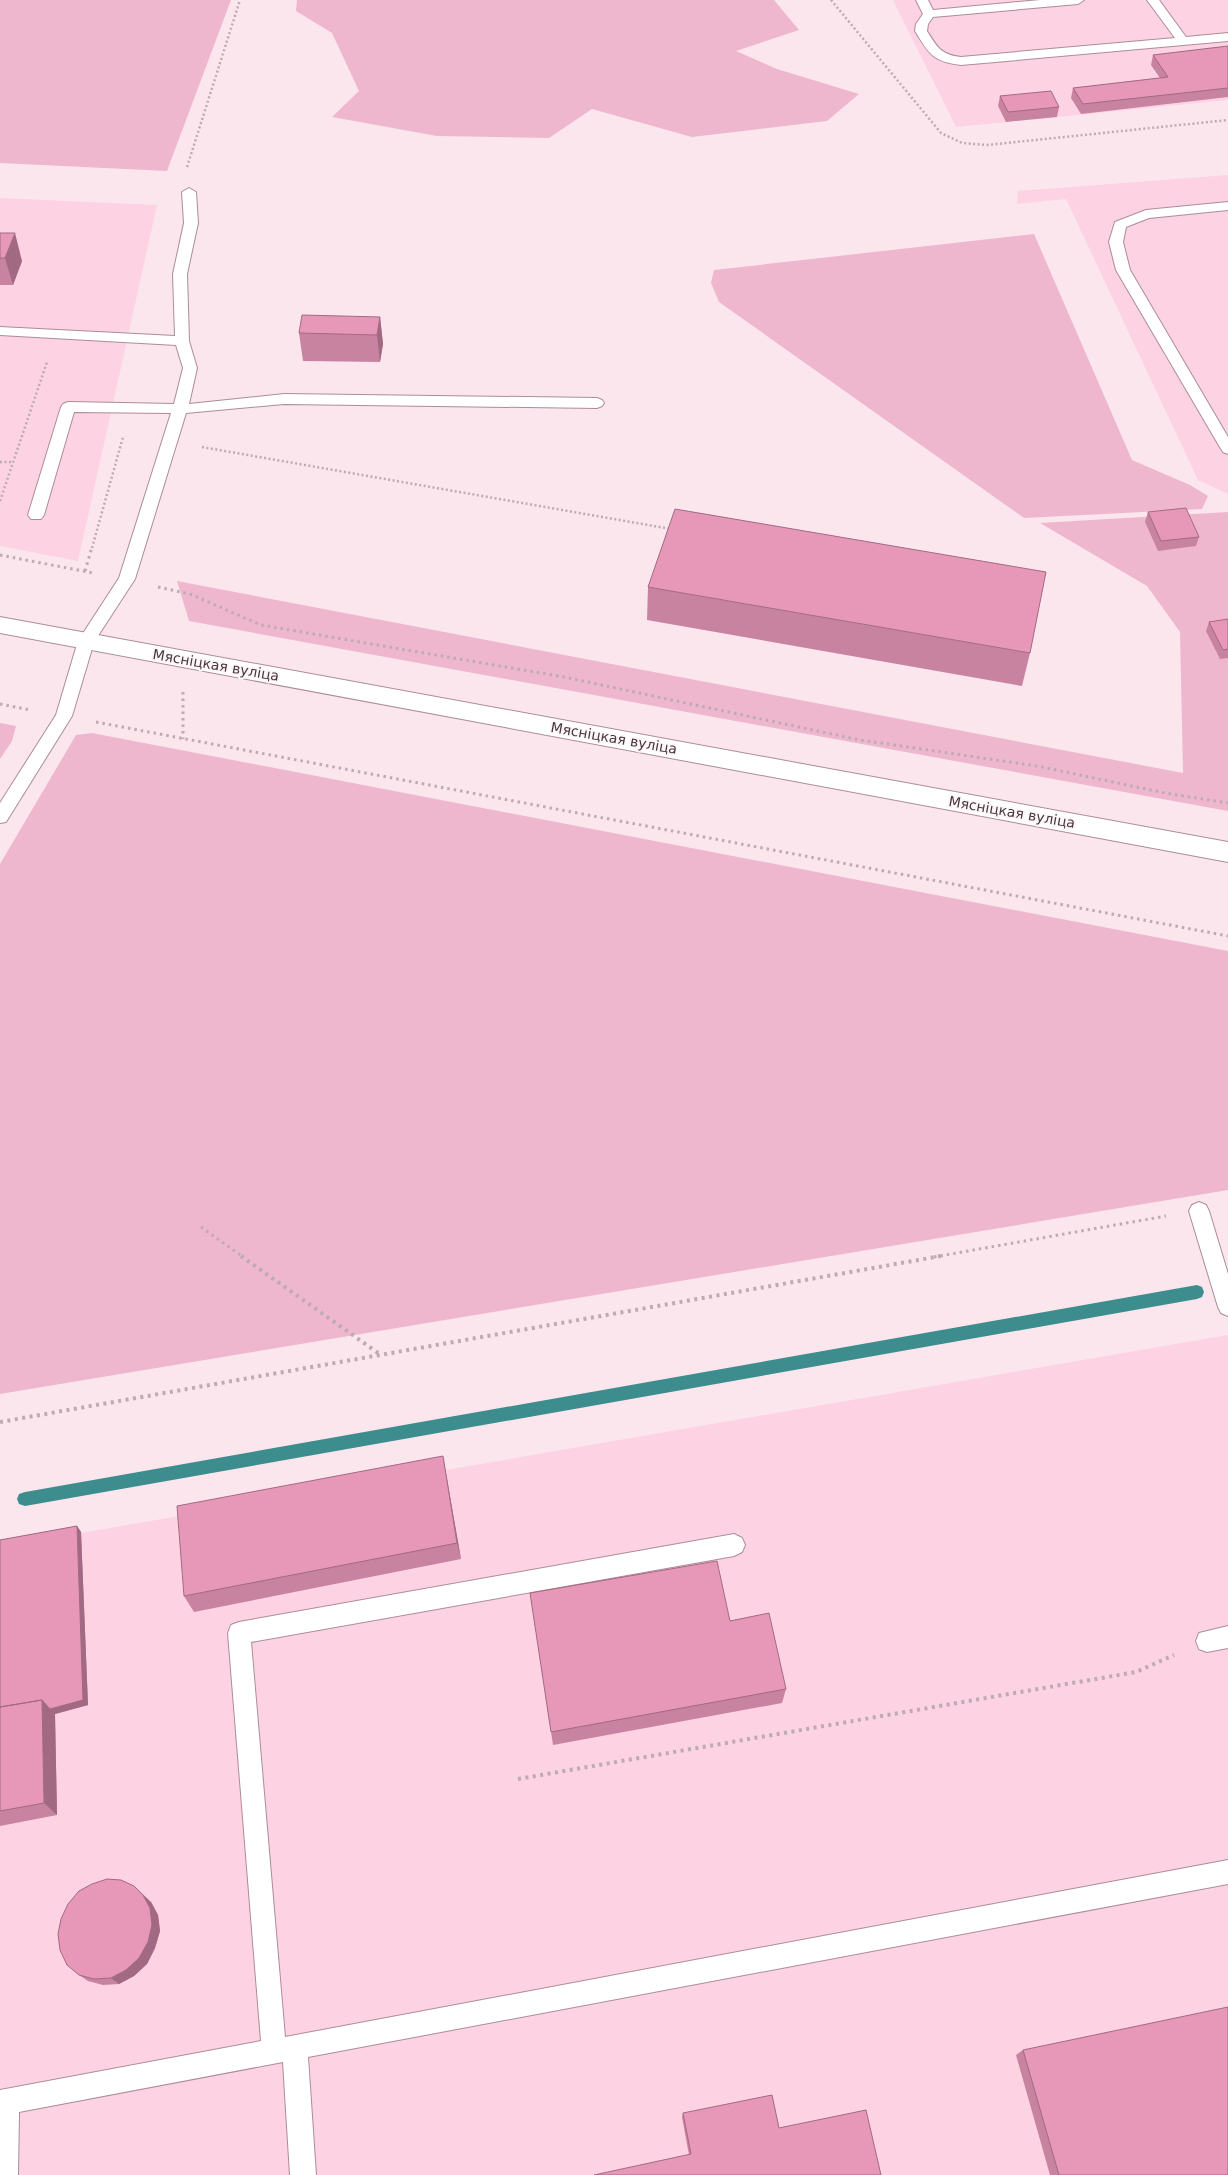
<svg xmlns="http://www.w3.org/2000/svg" width="1228" height="2175" font-family="'DejaVu Sans',sans-serif">
  <style>
    .built { fill: #fdd2e3 }
    .green { fill: #efb7cd }
    .lines { fill: none; stroke-linecap: round; stroke-linejoin: round }
    .stream { fill: #3d8d8e; fill-rule: evenodd }
    .service-casing { stroke: #ac8c99; stroke-width: 2 }
    .secondary-casing { stroke: #ac8c99; stroke-width: 2 }
    .path-far2 { stroke: #bdabb2; stroke-width: 2.5; stroke-dasharray: 2 2.5; stroke-linecap: butt }
    .path-far1 { stroke: #bdabb2; stroke-width: 3; stroke-dasharray: 2.5 4; stroke-linecap: butt }
    .path { stroke: #bdabb2; stroke-width: 4; stroke-dasharray: 3 4.5; stroke-linecap: butt }
    .service { fill: #fff; fill-rule: evenodd }
    .secondary { fill: #fff; fill-rule: evenodd }
    .wall { fill: #c7839f }
    .shaded-wall { fill: #a26a82 }
    .building { fill: #e798b9; stroke: #a26a82 }
    .labels { text-anchor: middle; stroke-width: 4; stroke-linejoin: round; paint-order: stroke }
    .street-label { font-size: 14px; fill: #45373c; stroke: #fef7fa }
  </style>
  <rect width="100%" height="100%" fill="#fbe6ee"/>
  <!-- built -->
  <path class="built" d="M893 0H1228V100L956 127Z
    M1228 175V494L1198 480 1066 199 1017 204 1018 191Z
    M0 198 157 205 78 561 0 546Z
    M1228 1335V2175H0V1547Z"/>
  <!-- green -->
  <path class="green" d="M0 0H231L167 171 0 163Z
    M297 0H774L799 30 736 51 777 69 859 94 827 121 692 137 592 109 549 138 437 136 332 117 359 91 332 33 296 11Z
    M1034 234 1132 460 1190 485 1208 496 1202 509 1024 518 719 302 711 283 714 270Z
    M1228 512V811L189 621 177 581 1183 773 1180 632 1147 586 1040 523Z
    M0 723 16 726 12 741 0 759Z
    M92 733 1228 951V1190L0 1394V864L76 735Z"/>
  <g class="lines">
    <!-- stream -->
    <path class="stream" d="M1197 1285 1202 1287 1204 1292 1202 1297 1197 1299 25 1506 19 1504 17 1499 19 1494 25 1492Z"/>
    <!-- service casing -->
    <g class="service-casing">
      <path id="service" d="M916 0H928L933 10 1040 0H1084L1078 4 933 17 928 24 927 31C937 47 941 55 961 57L1175 38 1147 0H1159L1186 37 1228 33V41L961 65C932 61 930 55 915 31L916 24 923 14Z
        M189 188 196 192 198 223 187 274 189 341 197 368 189 404 284 394 597 398 602 400 604 403 602 406 597 408 284 404 186 413 135 579 94 642 72 716 6 822 0 823V803L56 715 78 641 119 578 171 413 74 412 44 515 41 519H31L28 515 61 407 63 404 68 402 174 404 183 368 176 345 0 335V327L175 336 173 274 184 223 182 192Z
        M1228 202V210L1149 218 1126 227 1123 242 1130 270 1228 437V454L1223 452 1221 449 1116 270 1109 242 1115 222 1146 210Z
        M1199 1202 1206 1205 1209 1211 1228 1274V1316L1221 1313 1218 1307 1189 1211 1192 1205Z
        M734 1534 742 1538 745 1545 742 1552 734 1556 251 1642 285 2037 1228 1860V1884L308 2057 316 2175H290L283 2062 19 2112 18 2175H0V2090L261 2041 228 1633 231 1625 239 1622Z
        M1228 1626V1648L1207 1652 1199 1649 1196 1641 1199 1633Z"/>
    </g>
    <!-- secondary casing -->
    <g class="secondary-casing">
      <path id="secondary" d="M0 617 1228 842V862L0 633Z"/>
    </g>
    <!-- path-far2 -->
    <path class="path-far2" d="M831 0 941 133 962 143 987 145 1228 120
      M187 167 240 0
      M202 447 671 529
      M0 462H13
      M0 501 47 362
      M92 548 123 437"/>
    <!-- path-far1 -->
    <path class="path-far1" d="M0 555 93 573
      M85 571 92 547
      M158 587 190 594 261 625 564 677 860 740 1037 766 1165 793 1228 803
      M183 692V739
      M0 704 31 710
      M96 722 1228 936
      M201 1227 243 1257
      M934 1257 1166 1216"/>
    <!-- path -->
    <path class="path" d="M241 1256 381 1355
      M0 1422 941 1256
      M518 1779 1136 1672 1174 1655"/>
    <!-- service -->
    <use href="#service" class="service"/>
    <!-- secondary -->
    <use href="#secondary" class="secondary"/>
  </g>
  <!-- wall -->
  <path class="wall" d="M1228 46V97L1081 114 1071 98 1073 88 1160 78 1151 65 1153 55Z
    M1000 96 1059 107 1057 117 1006 122 998 106Z
    M0 233 22 261 13 285H0Z
    M380 317 383 344 380 362 303 361 299 333Z
    M1148 512 1199 537 1196 546 1158 551 1145 522Z
    M648 587 1030 653 1022 686 647 620Z
    M1228 619V658L1220 659 1206 631 1209 622Z
    M443 1456 461 1559 194 1612 184 1596Z
    M77 1526 81 1532 88 1705 55 1714 57 1815 0 1826V1540Z
    M530 1593 730 1621 786 1689 782 1703 553 1745Z
    M151 1902 158 1915 160 1931 155 1948 147 1964 134 1976 119 1984 103 1985 88 1981 79 1975Z
    M1023 2050 1228 2175H1050L1016 2055Z
    M683 2113 779 2128 689 2155 682 2117Z"/>
  <!-- shaded-wall -->
  <path class="shaded-wall" d="M15 233 22 261 13 285 5 258Z
    M380 317 383 344 380 362 377 335Z
    M443 1456 446 1474 461 1559 457 1543Z
    M77 1526 81 1532 88 1705 55 1714 50 1709Z
    M42 1700 55 1714 57 1815 44 1803Z
    M134 1886 151 1902 158 1915 160 1931 155 1948 147 1964 134 1976 119 1984 111 1978Z"/>
  <!-- building -->
  <path class="building" d="M1228 46V88L1083 104 1073 88 1168 77 1153 55Z
    M1051 91 1059 107 1008 112 1000 96Z
    M0 233H15L5 258H0Z
    M302 315 380 317 377 335 299 333Z
    M1186 508 1199 537 1161 541 1148 512Z
    M675 509 1046 572 1030 653 648 587Z
    M1228 619V649L1223 650 1209 622Z
    M443 1456 457 1543 184 1596 177 1506Z
    M77 1526 83 1700 50 1709 42 1700 0 1707V1540Z
    M717 1561 730 1621 769 1613 786 1689 551 1732 530 1593Z
    M42 1700 44 1803 0 1811V1707Z
    M107 1879 121 1880 134 1886 143 1895 150 1908 152 1925 148 1942 139 1958 126 1970 111 1978 94 1979 79 1975 67 1965 60 1950 58 1934 61 1919 68 1904 79 1891 92 1884Z
    M1228 2007V2175H1059L1023 2050Z
    M772 2095 779 2128 866 2110 881 2175H594L691 2154 683 2113Z"/>
  <g class="labels">
    <!-- street labels -->
    <g class="street-label">
      <text transform="translate(216 665) rotate(10)" y="5">Мясніцкая вуліца</text>
      <text transform="translate(614 738) rotate(10)" y="5">Мясніцкая вуліца</text>
      <text transform="translate(1012 812) rotate(10)" y="5">Мясніцкая вуліца</text>
    </g>
  </g>
</svg>
